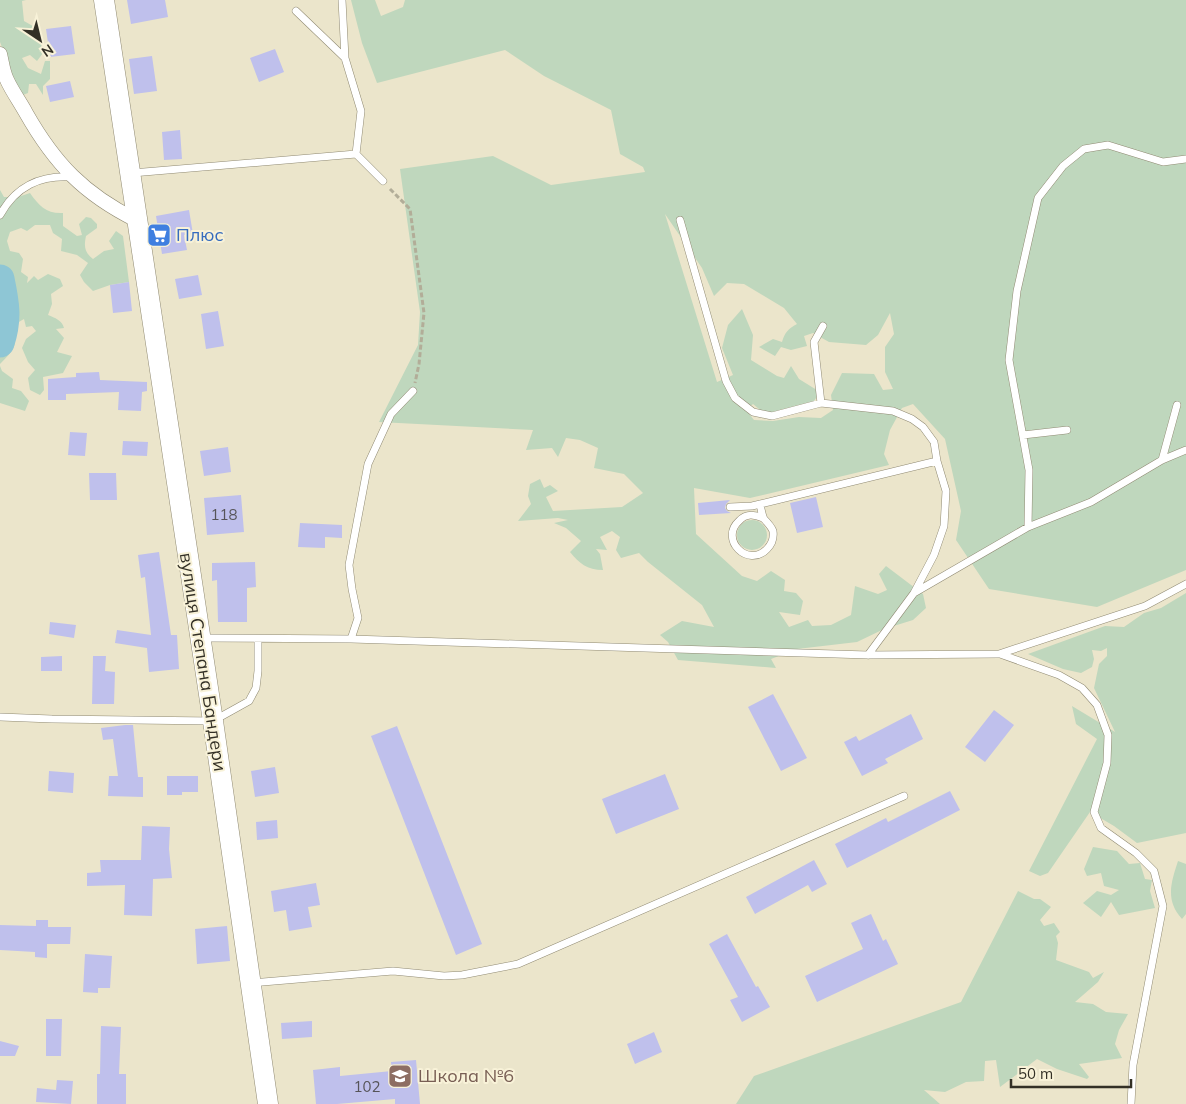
<svg xmlns="http://www.w3.org/2000/svg" width="1186" height="1104" font-family="Mulish,sans-serif">
  <style>
    .green { fill: #bfd7bd; fill-rule: evenodd }
    .lines { fill: none; stroke-linecap: round; stroke-linejoin: round }
    .river { stroke: #8ec6d5; stroke-width: 29 }
    .building { fill: #bfc0ec }
    .lane-casing { stroke: #908a73; stroke-width: 8 }
    .street-casing { stroke: #908a73; stroke-width: 15 }
    .secondary-casing { stroke: #908a73; stroke-width: 21 }
    .path { stroke: #b2ad98; stroke-width: 3; stroke-dasharray: 5 2.5; stroke-linecap: butt }
    .lane { stroke: #fff; stroke-width: 7 }
    .street { stroke: #fff; stroke-width: 14 }
    .secondary { stroke: #fff; stroke-width: 20 }
    .labels { text-anchor: middle; stroke-width: 4; stroke-linejoin: round; paint-order: stroke }
    .number-label { font-size: 15px; fill: #565458 }
    .shop-label { font-size: 18px; fill: #366cbe; stroke: #f8f2d8; text-anchor: start }
    .street-label { font-size: 18px; fill: #333026; stroke: #f8f2d8 }
    .education-label { font-size: 18px; fill: #785e54; stroke: #f8f2d8; text-anchor: start }
  </style>
  <rect width="100%" height="100%" fill="#ebe5cb"/>
  <!-- green -->
  <path class="green" d="M0 0H26L22 1 24 21 38 29 43 53 37 61 30 55 22 58 28 68 41 74 45 61H50V79L43 86V95L36 84H29L28 93 23 95 13 77 0 42Z
    M351 0H375L381 16 403 7 405 0H1186V570L1097 607 989 589 956 540 961 511 945 439 913 404 902 408 890 430 884 454 889 465 750 498 694 488 696 534 742 576 757 581 771 571 785 580 784 591 796 593 803 601 800 615 779 612 789 627 808 620 812 626 831 625 851 615 855 586 878 594 887 590 879 574 886 566 923 594 926 608 913 620 884 629 857 642 797 649 771 659 776 668 678 660 668 642 660 635 682 621 714 627 702 605 648 562 639 553 621 558 616 550 620 537 612 531 600 537 607 550 596 549 600 554 603 570C587 570 579 563 570 552L581 541 566 528 554 523 568 520 558 518 518 521 531 504 528 496 530 484 540 479 544 488 550 485 558 491 546 497 553 511 622 507 643 493 624 474 594 468 598 448 580 440 566 438 558 457 552 448 526 450 533 430 379 422 418 345 420 312 400 169 493 156 551 185 645 172 643 167 620 154 611 110 544 76 505 50 377 83 362 43ZM665 214 702 268 714 296 727 283 744 284 784 308 797 324C788 329 785 332 782 342L773 339 759 347 775 356 781 347 791 350 807 346 804 336 813 333 829 342 866 345 878 335 890 313 894 334 885 347V372L893 389 883 390 874 374 842 373 831 395 833 410 821 418 799 417 773 421 754 420 746 410 753 404 765 414 814 401 820 392 799 379 791 366 784 378 777 376 751 360 753 335 742 309 728 325 722 348 733 375 717 382Z
    M0 190 4 197H18L30 193C39 206 47 214 63 213V226L77 236 82 235 79 224 86 217 91 218 97 224V228L86 236C84 246 84 252 93 259L104 251 114 249 109 241 116 231 123 236 129 282 110 285 93 291 84 282 80 275 88 263 77 255 61 251 62 239 53 233 50 225H35L27 231 21 228 10 232 7 241 10 251 19 253 23 259 21 272 28 277 27 283 34 276 38 280 48 274 60 279 63 286 51 294 52 304 48 315C55 318 62 320 64 328L56 329 64 338 57 352 72 356 63 373 43 377 44 390 40 395 30 390 28 378 35 370 28 362 22 348 26 339 36 331 32 326 26 327 24 319 10 327C21 345 12 351 0 364V347L6 336 0 333Z
    M0 366 2 371 13 379 12 388 21 391 29 401 25 411 0 403Z
    M737 535a15 15 0 1 1 30 0a15 15 0 1 1-30 0Z
    M1186 593V833L1137 843 1114 826 1090 812 1048 873 1040 876 1029 871 1097 739 1076 724 1072 706 1115 732 1094 688 1099 664 1107 656V648L1101 651 1092 650 1094 659 1092 667 1081 673 1063 669 1028 654 1105 626 1124 627 1144 613 1161 608Z
    M1093 847 1117 851 1129 864 1140 863 1145 879 1152 880 1150 891 1155 908 1119 915 1111 902 1101 917 1083 903 1097 891 1111 895 1119 890 1104 886 1101 873 1087 876 1084 869Z
    M1178 861 1186 864V914L1182 919C1165 900 1171 883 1178 861Z
    M1018 891 1034 899H1040L1051 907 1040 920 1044 926 1054 923 1060 932 1056 936 1058 943 1056 960 1089 972 1093 978 1104 972 1098 982 1075 1002 1093 1004 1106 1012 1128 1014 1119 1030 1115 1044 1122 1058 1079 1064 1089 1077 1087 1079 1057 1069 1037 1059 1000 1087 996 1060 985 1061 984 1081 966 1082 945 1092 924 1090 940 1104H736L754 1076 961 1002Z"/>
  <g class="lines">
    <!-- river -->
    <path class="river" d="M0 279C5 303 8 319 0 343"/>
  </g>
  <!-- building -->
  <path class="building" d="M127 0H165L168 17 131 24Z
    M71 26 75 54 50 57 46 29Z
    M275 49 284 72 259 82 250 58Z
    M152 56 157 91 134 94 129 59Z
    M70 81 74 97 50 102 46 86Z
    M180 130 182 159 164 160 162 132Z
    M189 210 193 234 184 235 187 250 162 254 156 216Z
    M198 275 202 295 179 299 175 279Z
    M129 282 132 311 113 313 110 285Z
    M218 311 224 346 206 349 201 314Z
    M99 372 100 380 147 382V391L142 392 141 411 118 410 119 392 66 394V400H48V379L76 377V373Z
    M70 432 87 433 85 456 68 455Z
    M123 441 148 442 147 456 122 455Z
    M228 447 231 472 204 476 200 451Z
    M89 473H116L117 500H90Z
    M241 495 244 532 207 535 204 498Z
    M816 497 823 527 797 533 790 503Z
    M730 500 726 504 725 508 727 511 731 513 699 515 698 503Z
    M300 523 342 525V538L325 537V548L298 547Z
    M159 552 171 635H177L179 669 149 672 147 648 115 643 117 630 151 635 145 577 141 578 138 555Z
    M255 562 256 587 247 588V622H218L217 580 212 581V563Z
    M50 622 76 625 74 638 49 634Z
    M62 656V671H41V657Z
    M93 656H106L105 671 115 672 114 704H92Z
    M773 694 807 758 781 771 748 707Z
    M994 710 1014 725 985 762 965 747Z
    M911 714 923 739 885 759 888 763 862 776 844 742 856 736 859 741Z
    M125 725H133L138 777H143V797L108 796 109 776H118L113 739 103 740 101 728Z
    M397 726 482 944 456 955 371 736Z
    M275 767 279 793 255 797 251 771Z
    M49 771 74 773 73 793 48 791Z
    M665 774 679 809 616 834 602 799Z
    M167 776H198V792H182V795H167Z
    M950 791 960 810 847 868 835 844 886 818 888 822Z
    M277 820 278 838 257 840 256 822Z
    M142 826 170 827 169 849 172 878 153 879 152 916 124 915 125 885 87 886V873L101 872 100 860H141Z
    M814 860 827 884 812 892 808 885 755 914 746 897Z
    M316 883 320 905 308 907 312 927 289 931 286 910 274 912 271 891Z
    M871 914 883 941 886 939 898 964 817 1002 805 976 863 949 851 923Z
    M36 920H48V927H71L70 944H47V958L35 957V952L0 950V925L36 926Z
    M227 926 230 961 197 964 195 929Z
    M727 934 756 987 758 986 770 1007 742 1022 730 1000 738 997 709 944Z
    M85 954 112 956 110 988H98V993L83 992Z
    M46 1019H62L61 1056H46Z
    M312 1021V1037L282 1039 281 1023Z
    M101 1026 121 1027 119 1074H126V1104H97V1074H100Z
    M654 1032 662 1052 635 1064 627 1044Z
    M0 1041 19 1046 15 1056H0Z
    M416 1060 420 1104H395V1099L337 1104H316L313 1070 340 1067V1076L392 1071 391 1062Z
    M57 1080 73 1081 71 1104 36 1102 37 1088 56 1090Z"/>
  <g class="lines">
    <!-- lane casing -->
    <g class="lane-casing">
      <path id="lane" d="M342 0 345 58
        M296 11 345 58 361 111 356 154
        M132 173 356 154 383 181
        M0 215C16 186 40 175 72 177
        M680 220 726 381 735 398 753 412 772 416 821 403 893 411 912 419 923 427 934 442 937 461 946 491 944 526 934 555 914 593 868 655
        M821 403 814 342 823 326
        M1023 435 1067 430
        M1162 460 1177 405
        M760 504C761 509 762 515 764 519 768 523 771 526 773 531 774 538 772 544 767 549 748 569 719 539 739 521 746 513 754 514 763 518
        M730 507 752 506 937 461
        M1028 527 1029 470 1009 360 1017 291 1038 198 1063 166 1084 149 1108 145 1163 162 1186 159
        M914 593 1028 527 1091 502 1162 460 1186 450
        M202 638 351 639 868 655 999 654 1145 606 1186 584
        M351 639 358 618 352 589 349 565 368 464 391 414 413 391
        M1000 654 1059 675 1082 688 1097 705 1108 735 1107 763 1094 812 1101 828 1136 853 1154 871 1163 906 1133 1065 1131 1104
        M0 717 52 719 213 721 249 701 256 688 258 671V639
        M251 983 393 971 444 976 462 975 518 964 904 796"/>
    </g>
    <!-- street casing -->
    <g class="street-casing">
      <path id="street" d="M0 54C2 62 3 72 7 80 12 91 20 102 26 113 55 164 84 194 136 220"/>
    </g>
    <!-- secondary casing -->
    <g class="secondary-casing">
      <path id="secondary" d="M104 0 213 721 268 1104"/>
    </g>
    <!-- path -->
    <path class="path" d="M390 189 410 209 424 313 419 364 415 383"/>
    <!-- lane -->
    <use href="#lane" class="lane"/>
    <!-- street -->
    <use href="#street" class="street"/>
    <!-- secondary -->
    <use href="#secondary" class="secondary"/>
  </g>
  <!-- icons -->
  <defs>
    <g id="supermarket-square" transform="scale(1.25)"><rect x="-9" y="-9" width="18" height="18" rx="4" fill="#3f7fe0" stroke="#f8f2d8"/><path d="M-6-5.5h2.5l.6 2H6L4.5 2H-2.5L-4.4-4H-6ZM-1.5 3.2a1.3 1.3 0 1 0 .1 0ZM3 3.2a1.3 1.3 0 1 0 .1 0Z" fill="#fff"/></g>
    <g id="school-square" transform="scale(1.25)"><rect x="-9" y="-9" width="18" height="18" rx="4" fill="#8d6e63" stroke="#f8f2d8"/><path d="M0-5L7-2L0 1L-7-2ZM-4 1L0 2.5L4 1V4Q0 6-4 4Z" fill="#fff"/></g>
  </defs>
  <g fill-rule="evenodd">
    <use href="#supermarket-square" x="159" y="235"/>
    <use href="#school-square" x="400" y="1076"/>
  </g>
  <g class="labels">
    <!-- number labels -->
    <g class="number-label">
      <text x="224" y="520">118</text>
      <text x="367" y="1092">102</text>
    </g>
    <!-- shop labels -->
    <g class="shop-label">
      <text x="176" y="241">Плюс</text>
    </g>
    <!-- street labels -->
    <g class="street-label">
      <text transform="translate(203 662) rotate(81)" y="6">вулиця Степана Бандери</text>
    </g>
    <!-- education labels -->
    <g class="education-label">
      <text x="418" y="1082">Школа №6</text>
    </g>
  </g>
  <!-- north arrow -->
  <g transform="translate(40 40) rotate(145)" stroke="#f8f2d8" stroke-width="4" paint-order="stroke">
  <path d="M0-4L9 19L0 12L-9 19Z" fill="#333026"/>
  <text y="-8" font-size="14" font-weight="bold" text-anchor="middle" fill="#333026">N</text>
  </g>
  <!-- scale -->
  <path d="M1011 1079v8h120v-8" fill="none" stroke="#333026" stroke-width="2.5"/>
  <text x="1018" y="1079" font-size="15" fill="#333026" stroke="#f8f2d8" stroke-width="4" paint-order="stroke">50 m</text>
</svg>
